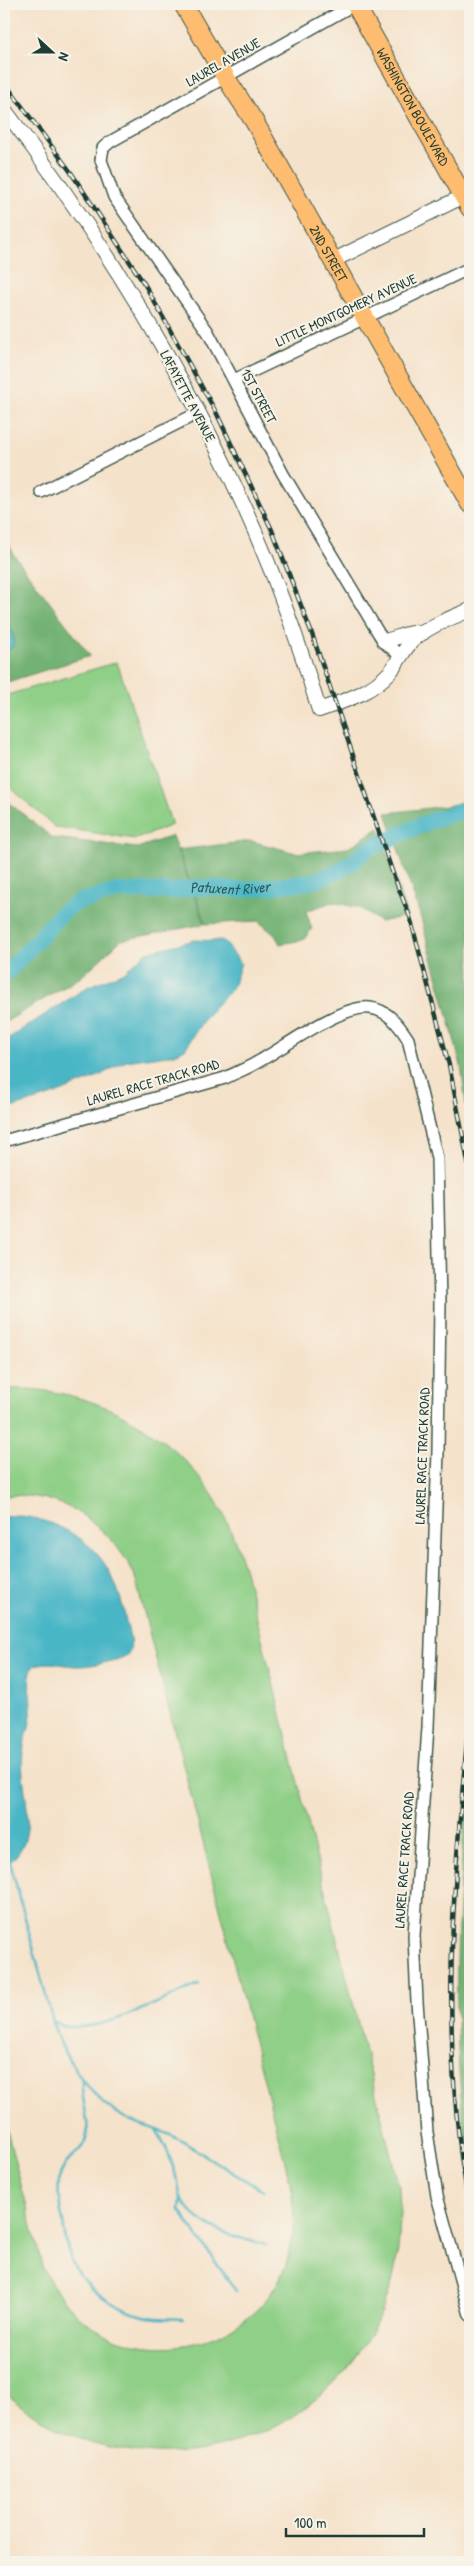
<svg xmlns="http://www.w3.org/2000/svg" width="474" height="2566" font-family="'Patrick Hand',sans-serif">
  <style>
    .green { fill: #8fcf87; stroke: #57865e }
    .forest { fill: #73b274; stroke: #497854 }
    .water { fill: #4ab6c6; stroke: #347a7d }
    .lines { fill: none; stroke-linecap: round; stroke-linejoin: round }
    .stream { stroke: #4ab6c6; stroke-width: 2.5 }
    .river { stroke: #4ab6c6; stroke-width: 16 }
    .minor-casing { stroke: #3f564a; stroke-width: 14 }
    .tertiary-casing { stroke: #3f564a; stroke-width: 16 }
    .primary-casing { stroke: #3f564a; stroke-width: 20 }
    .minor { stroke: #fff; stroke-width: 11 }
    .tertiary { stroke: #fff; stroke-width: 14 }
    .primary { stroke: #fdbc70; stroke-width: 18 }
    .rail-casing { stroke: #1f3d34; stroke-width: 4.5 }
    .rail { stroke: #f7f3e8; stroke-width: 2.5; stroke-dasharray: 8; stroke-linecap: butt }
    .labels { text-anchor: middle; stroke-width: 4; stroke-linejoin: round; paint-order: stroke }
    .street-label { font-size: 14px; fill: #1f3d34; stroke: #f7f3e8 }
    .water-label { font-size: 15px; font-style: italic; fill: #2a5b58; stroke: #f7f3e8 }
  </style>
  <rect width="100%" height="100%" fill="#f7f3e8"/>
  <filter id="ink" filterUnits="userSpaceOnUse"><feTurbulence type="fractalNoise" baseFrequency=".02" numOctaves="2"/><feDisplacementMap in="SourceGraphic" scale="10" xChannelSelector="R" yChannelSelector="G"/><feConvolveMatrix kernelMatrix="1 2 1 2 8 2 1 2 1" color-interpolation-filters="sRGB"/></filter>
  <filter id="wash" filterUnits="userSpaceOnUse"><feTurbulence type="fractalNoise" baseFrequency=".0096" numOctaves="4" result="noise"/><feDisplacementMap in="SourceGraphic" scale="20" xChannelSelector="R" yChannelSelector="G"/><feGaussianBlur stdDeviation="1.12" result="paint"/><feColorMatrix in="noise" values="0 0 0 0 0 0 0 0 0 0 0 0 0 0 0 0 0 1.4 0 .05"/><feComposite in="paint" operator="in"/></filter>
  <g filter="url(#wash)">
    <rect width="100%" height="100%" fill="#f5e2ca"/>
    <!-- green -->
    <path class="green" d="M117 662 172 825 136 839 55 827 4 782V696Z
      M4 1389C89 1385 175 1430 218 1504 230 1525 238 1548 245 1571L399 2187C401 2222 400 2255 390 2289 338 2454 131 2506 4 2392V2119L43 2269C54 2287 65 2306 82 2319 147 2372 255 2346 285 2267 296 2237 295 2208 289 2178L134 1573C108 1524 61 1490 4 1496Z"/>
    <!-- forest -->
    <path class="forest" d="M4 533 14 555 90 656 4 683Z
      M4 799 53 838 137 848 172 836 205 924 121 940 81 977 4 1023Z
      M470 800V1135L461 1066 446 1008 420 915 386 813 447 806Z
      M379 828 407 916 380 922 360 908 332 902 306 911 312 929 303 940 280 944 275 935 258 921 206 924 178 850 251 841 296 853 348 848Z
      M470 1765V2174C449 2039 456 1901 470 1765Z"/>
    <!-- water -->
    <path class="water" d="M4 608 14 640 13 646 4 653Z
      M195 940 224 941 241 963 233 987 204 1019 185 1049 175 1054 126 1061 93 1079 50 1096 4 1110V1041L89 986 123 973 147 952Z
      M4 1517C20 1514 38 1518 52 1524 98 1541 117 1574 126 1621 128 1630 134 1646 128 1654 124 1660 90 1666 81 1666 64 1667 50 1659 33 1666 26 1681 32 1699 31 1715 30 1728 24 1740 23 1752 18 1792 46 1837 4 1867Z"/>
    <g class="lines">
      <!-- stream -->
      <path class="stream" d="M10 1862 56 2033C69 2065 94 2102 125 2118 142 2127 162 2129 178 2139 207 2155 234 2176 264 2190
        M53 2021C88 2043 164 1998 199 1984
        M82 2079C80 2098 90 2118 87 2135 85 2151 66 2158 61 2172 56 2187 60 2207 63 2222 65 2237 67 2252 74 2266 86 2291 122 2312 148 2317 159 2319 171 2318 183 2319
        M156 2130C167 2146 172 2164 178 2182 179 2187 179 2193 181 2197 195 2228 237 2238 266 2245
        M181 2198 180 2210 186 2220 236 2291"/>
      <!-- river -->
      <path class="river" id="s1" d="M4 976 62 913 78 902 118 891H173L199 887 239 890 310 882 335 873 350 864 368 849 421 825 456 812H470"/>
    </g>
  </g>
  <g filter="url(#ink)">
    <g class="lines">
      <!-- minor casing -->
      <g class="minor-casing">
        <path id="minor" d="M355 4 110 142 103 148 101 160 114 197 208 332 283 474 379 634 385 643 401 656
          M234 380 470 268
          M41 492 198 413
          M4 1141 225 1078C235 1073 246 1069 256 1063 284 1048 339 1005 370 1008 388 1010 399 1025 408 1039L437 1158 440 1304 438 1452 428 1727 414 1936 417 2002 427 2132 437 2196 470 2315"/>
      </g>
      <!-- tertiary casing -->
      <g class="tertiary-casing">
        <path id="tertiary" d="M4 109C141 289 256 492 319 710 344 701 371 693 390 672 398 663 403 650 412 641 428 626 451 618 470 610
          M334 260 470 193
          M384 641C400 638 407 631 423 633"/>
      </g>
      <!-- primary casing -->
      <g class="primary-casing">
        <g id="primary">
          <path id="s2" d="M183 4 226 78 254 121 470 504"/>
          <path id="s3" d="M355 4 470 208"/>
        </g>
      </g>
      <!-- minor -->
      <use href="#minor" class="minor"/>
      <!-- tertiary -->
      <use href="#tertiary" class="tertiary"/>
      <!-- primary -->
      <use href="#primary" class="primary"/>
      <!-- rail casing -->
      <g class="rail-casing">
        <path id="rail" d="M4 82 70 171 145 285 217 414 272 530 312 634 393 874 410 917 449 1065 470 1172
          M470 1713C453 1876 438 2046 470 2209"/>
      </g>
      <!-- rail -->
      <use href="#rail" class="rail"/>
    </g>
  </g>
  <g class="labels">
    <!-- street labels -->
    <g class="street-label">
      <text transform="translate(223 62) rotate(-30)" y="5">LAUREL AVENUE</text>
      <text dy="5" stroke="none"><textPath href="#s3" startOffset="118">WASHINGTON BOULEVARD</textPath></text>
      <text dy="5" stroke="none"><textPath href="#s2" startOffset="289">2ND STREET</textPath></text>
      <text transform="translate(346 310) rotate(-25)" y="5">LITTLE MONTGOMERY AVENUE</text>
      <text transform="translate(188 396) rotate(62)" y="5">LAFAYETTE AVENUE</text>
      <text transform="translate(259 396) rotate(62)" y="5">1ST STREET</text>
      <text transform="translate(153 1082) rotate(-16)" y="5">LAUREL RACE TRACK ROAD</text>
      <text transform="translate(422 1456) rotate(-88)" y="5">LAUREL RACE TRACK ROAD</text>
      <text transform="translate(404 1860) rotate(-86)" y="5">LAUREL RACE TRACK ROAD</text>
    </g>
    <!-- water labels -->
    <g class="water-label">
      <text dy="5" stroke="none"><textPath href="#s1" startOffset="259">Patuxent River</textPath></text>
    </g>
  </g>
  <!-- margin -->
  <rect width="474" height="2566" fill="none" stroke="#f7f3e8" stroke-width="20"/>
  <!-- north arrow -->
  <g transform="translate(52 52) rotate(111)" stroke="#f7f3e8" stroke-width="4" paint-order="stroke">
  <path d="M0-4L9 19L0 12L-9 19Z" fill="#1f3d34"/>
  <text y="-8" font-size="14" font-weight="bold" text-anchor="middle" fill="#1f3d34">N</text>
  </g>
  <!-- scale -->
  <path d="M286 2528v8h138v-8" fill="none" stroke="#1f3d34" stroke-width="2.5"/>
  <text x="294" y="2528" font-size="15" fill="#1f3d34" stroke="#f7f3e8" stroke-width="4" paint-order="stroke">100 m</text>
</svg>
